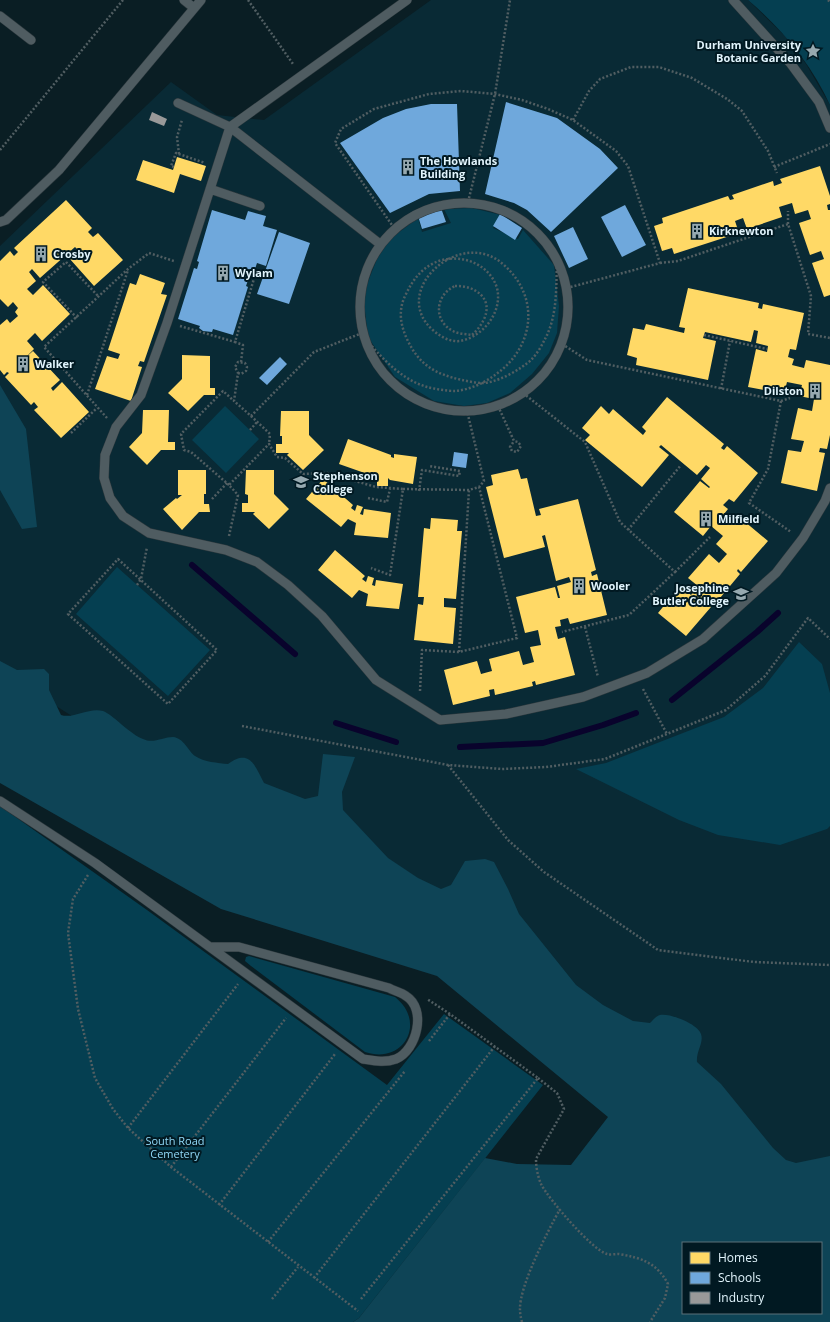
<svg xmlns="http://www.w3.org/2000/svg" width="830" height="1322" font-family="'Open Sans',sans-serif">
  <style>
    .built { fill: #092a35 }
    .green { fill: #053f51 }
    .forest { fill: #0e4456; fill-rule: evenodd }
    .homes { fill: #ffd966 }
    .schools { fill: #6fa8dc }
    .industry { fill: #999 }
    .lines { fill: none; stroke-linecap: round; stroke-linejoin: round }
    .stream { stroke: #09032c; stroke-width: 6 }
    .lane-casing { stroke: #2b373c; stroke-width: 10 }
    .path { stroke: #515e62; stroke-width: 2.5; stroke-dasharray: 2 2; stroke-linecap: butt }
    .lane { stroke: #4f5c61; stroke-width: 9 }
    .labels { text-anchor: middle; stroke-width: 4; stroke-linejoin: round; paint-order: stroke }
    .poi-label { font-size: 11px; font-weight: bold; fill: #e1f4fc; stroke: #011922; text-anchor: start }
    .park-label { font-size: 11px; fill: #90d9f8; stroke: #011922 }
  </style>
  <rect width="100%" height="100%" fill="#0a1e24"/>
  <!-- built -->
  <path class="built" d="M431 0H748L786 37 806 64 830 105V1161L812 1190 0 670V246L171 82 217 115 264 120Z"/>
  <!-- green -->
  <path class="green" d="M748 0H830V105C812 65 782 29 748 0Z
    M472 208 501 215 493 228 518 239 523 230 554 265 559 306 557 333 549 353 532 374 510 393 487 403 464 406 434 401 395 377 368 337 363 294 377 259 390 239 418 218 422 232 451 223 444 209Z
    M225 406 259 439 226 473 192 440Z
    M117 567 210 650 168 696 76 614Z
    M799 642 822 664 830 693V826L827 829 780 845 718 835 679 820 576 769 606 763 724 717 763 688Z
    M0 806 147 910 387 1085 444 1014 543 1085 359 1318 353 1322H0Z
    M249 956 395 997C427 1022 404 1065 365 1052L251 966 245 961 246 957Z"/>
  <!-- forest -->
  <path class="forest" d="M0 385 26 429 37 527 22 529 0 490Z
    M0 661 17 670 44 669 49 674V690L61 715C74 719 89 707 103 711 112 714 131 735 143 739 153 744 163 737 173 737 184 738 188 751 195 756 204 762 218 763 228 764 250 748 255 766 264 783L305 799 318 796 323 754 355 757 342 792 343 810 388 858 418 878 441 889 451 885 465 861 485 859 494 862 508 889 519 914 576 985 603 1005 633 1021 650 1023C653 1020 656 1016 660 1015 670 1013 698 1024 701 1034 704 1043 696 1051 697 1062L721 1084 773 1148 786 1160 796 1163 830 1156V1322H353L359 1318 485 1158 517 1164 571 1165 608 1117 437 976 221 909 0 783ZM683 1243H821V1313H683Z"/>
  <!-- homes -->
  <path class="homes" d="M177 157 206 166 201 181 180 174 174 193 136 180 143 160 173 170Z
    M820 166 830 196V204L827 205 828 210H830V295L824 297 812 263 824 259 821 251 810 255 799 223 811 219 808 210 795 214 792 203 779 207 782 217 747 229 743 218 735 221 739 233 674 254 672 248 662 251 654 226 663 223 662 218 728 196 730 200 734 199 732 195 773 181 774 186 782 183 780 179Z
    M66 200 92 228 88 232 93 237 98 233 123 260 94 286 69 258 78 250 75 247 40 278 32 269 29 272 36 281 27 289 33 295 43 285 70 314 42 341 35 333 27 341 34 349 25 358 33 351 60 380 51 388 53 391 62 382 89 412 61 438 34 410 38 407 34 402 31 405 5 377 9 373 7 372 4 375 0 370V325L7 319 10 323 18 316 15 312 18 308 13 302 8 307 0 299V261L10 251 14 256 18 252 14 248Z
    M140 274 165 283 161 294 167 295 144 362 140 361 138 366 142 367 131 401 95 389 107 356 118 359 120 354 108 350 130 283 136 285Z
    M688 288 759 303 758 308 762 309 763 304 804 313 796 350 790 349 788 357 794 359 792 365 804 368 806 360 830 365V435L827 449 820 448 819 452 825 453 817 491 781 483 788 450 801 452 804 441 791 439 798 408 812 411 814 399 799 396 802 385 787 382 784 394 748 387 756 349 767 352 768 346 756 343 758 331 754 330 751 342 705 332 703 338 716 341 708 380 636 365 637 358 627 355 633 328 644 330 646 324 684 333 685 328 679 327Z
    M182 355 210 356V388H215V395H204L188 411 168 393 182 379Z
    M667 397 724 444 721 448 724 450 727 446 758 473 734 502 729 499 723 505 728 509 724 514 733 522 738 516 768 541 741 572 738 569 737 571 740 574 715 604 710 600 706 604 711 607 686 636 658 613 680 586 691 595 698 586 688 578 709 554 719 563 727 554 716 544 723 536 711 526 703 536 674 512 700 481 709 488 710 487 701 479 710 468 706 465 697 475 661 445 659 447 669 455 642 487 585 440 590 435 582 428 601 406 609 414 613 409 643 435 646 431 642 427Z
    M143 410H169L168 442H175V450H161L147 465 129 447 142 433Z
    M281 411H309V435L324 450 303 470 287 455 289 453H276V444H282V436H280Z
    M348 439 391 455V457L394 458V454L417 457 413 484 390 480 388 478V486H377V482L374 479 376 477 339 464Z
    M518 469 521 479 527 478 536 516 541 515 539 509 578 499 596 570 591 572 592 576 597 574 607 615 570 624 568 618 560 620 561 626 555 627 558 639 565 637 575 675 536 685 535 681 532 682 533 686 495 695 494 689 489 690 490 696 453 705 444 670 477 661 481 674 492 671 489 659 519 651 523 665 534 662 530 647 541 645 538 630 525 633 516 597 555 587 558 598H560L557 586 571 582 569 577 556 581 545 535 542 536 545 547 504 558 486 487 493 485 491 475Z
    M178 470H206V494H204V504H209L210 512H199L182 530 163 509 176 498 177 499 182 495H178Z
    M246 470H274V494L289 509 269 529 253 514 255 512H242V503H248V495L245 494Z
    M323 479 353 505 351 508 355 511 357 505 363 507 360 514 363 515 364 509 391 513 388 538 354 535 356 523 348 519 341 527 306 499Z
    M431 518 458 520 457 531H462L456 599 444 598V607L456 608 453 644 414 640 418 604 423 605 424 597H418L424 528 430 529Z
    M335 550 365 576 362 579 366 582 368 576 374 578 372 585 375 586 376 580 403 584 399 609 366 606 368 594 359 590 352 598 318 570Z"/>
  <!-- schools -->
  <path class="schools" d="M506 102 557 118 600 149 618 168 551 232 527 210 514 203 485 194Z
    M431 104H457L460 191 429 194 390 213 340 143 383 118 406 109Z
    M625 205 646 245 622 257 601 217Z
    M441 208 446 222 422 229 418 216Z
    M212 210 245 220 248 211 266 216 263 226 277 230 266 266 257 263 252 278 249 277 246 286 248 287 233 335 213 329 212 332 203 331 199 328 200 326 178 319 194 268 197 269 199 262 197 261Z
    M500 214 522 228 515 240 493 226Z
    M573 227 588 259 569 268 554 236Z
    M279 232 310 243 289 304 257 294Z
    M280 357 287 364 267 385 259 378Z
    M454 452 468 454 466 468 452 466Z"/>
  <!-- industry -->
  <path class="industry" d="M152 112 167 119 164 126 149 120Z"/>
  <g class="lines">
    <!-- stream -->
    <path class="stream" d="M192 565 295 654
      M672 700 757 632 778 613
      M336 723 396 742
      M460 747 543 743 603 725 636 713"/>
    <!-- lane casing -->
    <g class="lane-casing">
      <path id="lane" d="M184 0 194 8
        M407 0 230 127 167 323 141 395 116 427 105 455 104 478 110 498 123 516 149 533 226 550 257 562 288 585 322 616 376 680 440 720 506 714 583 697 647 673 703 639 776 573 803 538 825 501 830 488
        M733 0 791 64 819 102 830 128
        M0 16 31 40
        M178 103 230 127 380 244
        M210 189 260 206
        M360 307a104 104 0 1 1 208 0a104 104 0 1 1-208 0Z
        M0 222 6 220 59 170 201 0
        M0 801 95 863 363 1059C375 1061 385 1063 396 1059 417 1050 427 1009 406 996 401 992 394 991 389 988L239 947H210"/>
    </g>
    <!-- path -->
    <path class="path" d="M248 0 293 64
      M828 0 830 2
      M573 120 589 91 600 79 631 67H659L692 78 727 99 742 111 768 151 777 173
      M0 150 123 0
      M179 154 177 137 182 120
      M174 167 171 166 176 153 205 163
      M774 167 830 144
      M468 202 495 94 510 0
      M788 224V211
      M394 228 335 143 341 129 374 109 429 94 461 91 495 94 522 100 548 109 573 120 616 151 628 166 660 263 567 288
      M660 263 678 261 788 224 811 296 808 334 830 338
      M455 286C475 285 495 299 483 321 481 326 476 331 472 335 466 334 458 334 453 331 433 321 435 295 455 286Z
      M77 318 43 282 66 262 99 297
      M180 326 235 342
      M704 335 767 349
      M364 337C381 357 400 379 427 387 435 389 447 391 455 391 469 390 484 383 495 375 534 348 541 298 504 265 461 225 387 292 434 331 441 337 450 342 460 341 483 337 503 312 497 288 489 262 457 252 434 263 420 270 413 280 406 294 398 309 400 324 407 339 419 365 435 374 462 380 468 381 475 383 481 383 495 384 522 369 532 359 537 354 542 345 545 339 558 315 556 285 557 259
      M562 344 587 360 781 401 768 469 749 503 791 532
      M241 362 243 345 235 342 256 272
      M238 373 241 374 246 371 247 367 245 363 238 362 235 367 238 373 234 401 251 416 314 352 362 333
      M721 389 730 341
      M523 393 585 442 620 522 675 572 629 615 562 632
      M87 395 128 270
      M781 401 790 398
      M498 406 514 441 518 442 521 446 517 452 512 451 510 447 514 441
      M251 416 270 434 269 444
      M107 418 44 347 128 269 149 253 174 261
      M250 430 257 422
      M71 433 97 408
      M229 485 191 452 184 450 181 434 223 391 234 401
      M403 489 469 490 479 487 484 481 467 411
      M419 491 422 470 459 476 460 471 429 466
      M368 498 387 502 390 489
      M212 499 227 483
      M628 530 681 465
      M229 536 238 495 229 485 269 444 277 457 285 458 303 474 327 473 376 487 403 489 390 575 371 568
      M118 559 217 650 168 704 68 614Z
      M675 572 710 537
      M137 585 141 579 147 547
      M585 627 598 677
      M459 652 469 490
      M643 689 667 734
      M420 691 422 650 459 652 517 638 479 487
      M242 726 448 765 502 769 546 767 605 759 726 710 765 676 808 618 830 639
      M448 765 508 840 544 872 658 950 754 962 830 965
      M88 875 73 899 68 933 78 1009 95 1078 113 1109 128 1128 171 1167 358 1311
      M429 1041 450 1014
      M538 1078 557 1093 564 1109 536 1159C536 1168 538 1178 542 1186 550 1200 592 1250 607 1254 610 1255 615 1254 619 1254 642 1258 657 1263 668 1284L665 1298 650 1322
      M128 1128 238 984
      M171 1167 286 1018
      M219 1205 335 1054
      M268 1242 405 1071
      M314 1278 495 1046
      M272 1299 298 1267
      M361 1299 538 1078 450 1014 427 999
      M522 1322C521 1318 520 1314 520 1310 519 1286 548 1231 560 1209"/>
    <!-- lane -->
    <use href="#lane" class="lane"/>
  </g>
  <!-- icons -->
  <defs>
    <g id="sight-bare" transform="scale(1.2)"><path d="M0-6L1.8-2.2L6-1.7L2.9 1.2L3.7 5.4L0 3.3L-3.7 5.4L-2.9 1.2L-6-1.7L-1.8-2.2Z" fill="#96a9b0" stroke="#011922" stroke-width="2.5" paint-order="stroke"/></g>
    <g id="building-bare" transform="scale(1.2)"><path d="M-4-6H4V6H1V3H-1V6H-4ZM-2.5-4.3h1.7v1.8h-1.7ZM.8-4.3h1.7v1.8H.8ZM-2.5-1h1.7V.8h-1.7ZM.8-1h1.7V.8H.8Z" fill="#96a9b0" stroke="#011922" stroke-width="2.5" paint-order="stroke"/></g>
    <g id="university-bare" transform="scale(1.2)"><path d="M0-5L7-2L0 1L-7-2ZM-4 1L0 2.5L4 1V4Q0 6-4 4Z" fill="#96a9b0" stroke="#011922" stroke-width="2.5" paint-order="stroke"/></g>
  </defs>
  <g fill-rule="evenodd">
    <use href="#sight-bare" x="813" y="51"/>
    <use href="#building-bare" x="408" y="167"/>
    <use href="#building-bare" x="697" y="231"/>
    <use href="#building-bare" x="41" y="254"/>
    <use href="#building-bare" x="223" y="273"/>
    <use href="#building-bare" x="23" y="364"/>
    <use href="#building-bare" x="815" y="391"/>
    <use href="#university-bare" x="301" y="482"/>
    <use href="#building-bare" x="706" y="519"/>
    <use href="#building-bare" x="579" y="586"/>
    <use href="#university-bare" x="741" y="594"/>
  </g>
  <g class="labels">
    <!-- poi labels -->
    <g class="poi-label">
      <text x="801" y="49" text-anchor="end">Durham University<tspan x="801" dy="13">Botanic Garden</tspan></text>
      <text x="420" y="165">The Howlands<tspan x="420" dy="13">Building</tspan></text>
      <text x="709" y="235">Kirknewton</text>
      <text x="53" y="258">Crosby</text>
      <text x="235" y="277">Wylam</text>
      <text x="35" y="368">Walker</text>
      <text x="803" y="395" text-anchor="end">Dilston</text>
      <text x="313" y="480">Stephenson<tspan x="313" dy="13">College</tspan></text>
      <text x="718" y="523">Milfield</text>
      <text x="591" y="590">Wooler</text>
      <text x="729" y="592" text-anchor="end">Josephine<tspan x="729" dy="13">Butler College</tspan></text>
    </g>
    <!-- park labels -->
    <g class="park-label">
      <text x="175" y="1145">South Road<tspan x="175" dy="13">Cemetery</tspan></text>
    </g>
  </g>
  <!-- legend -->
  <rect x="682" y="1242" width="140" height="72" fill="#011922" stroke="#5b7179"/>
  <rect x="690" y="1252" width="20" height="12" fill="#ffd966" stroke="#5b7179"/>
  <text x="718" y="1262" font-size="12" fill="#e1f4fc">Homes</text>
  <rect x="690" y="1272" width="20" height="12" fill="#6fa8dc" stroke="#5b7179"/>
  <text x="718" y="1282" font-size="12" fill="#e1f4fc">Schools</text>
  <rect x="690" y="1292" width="20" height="12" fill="#999999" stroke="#5b7179"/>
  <text x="718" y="1302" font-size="12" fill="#e1f4fc">Industry</text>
</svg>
